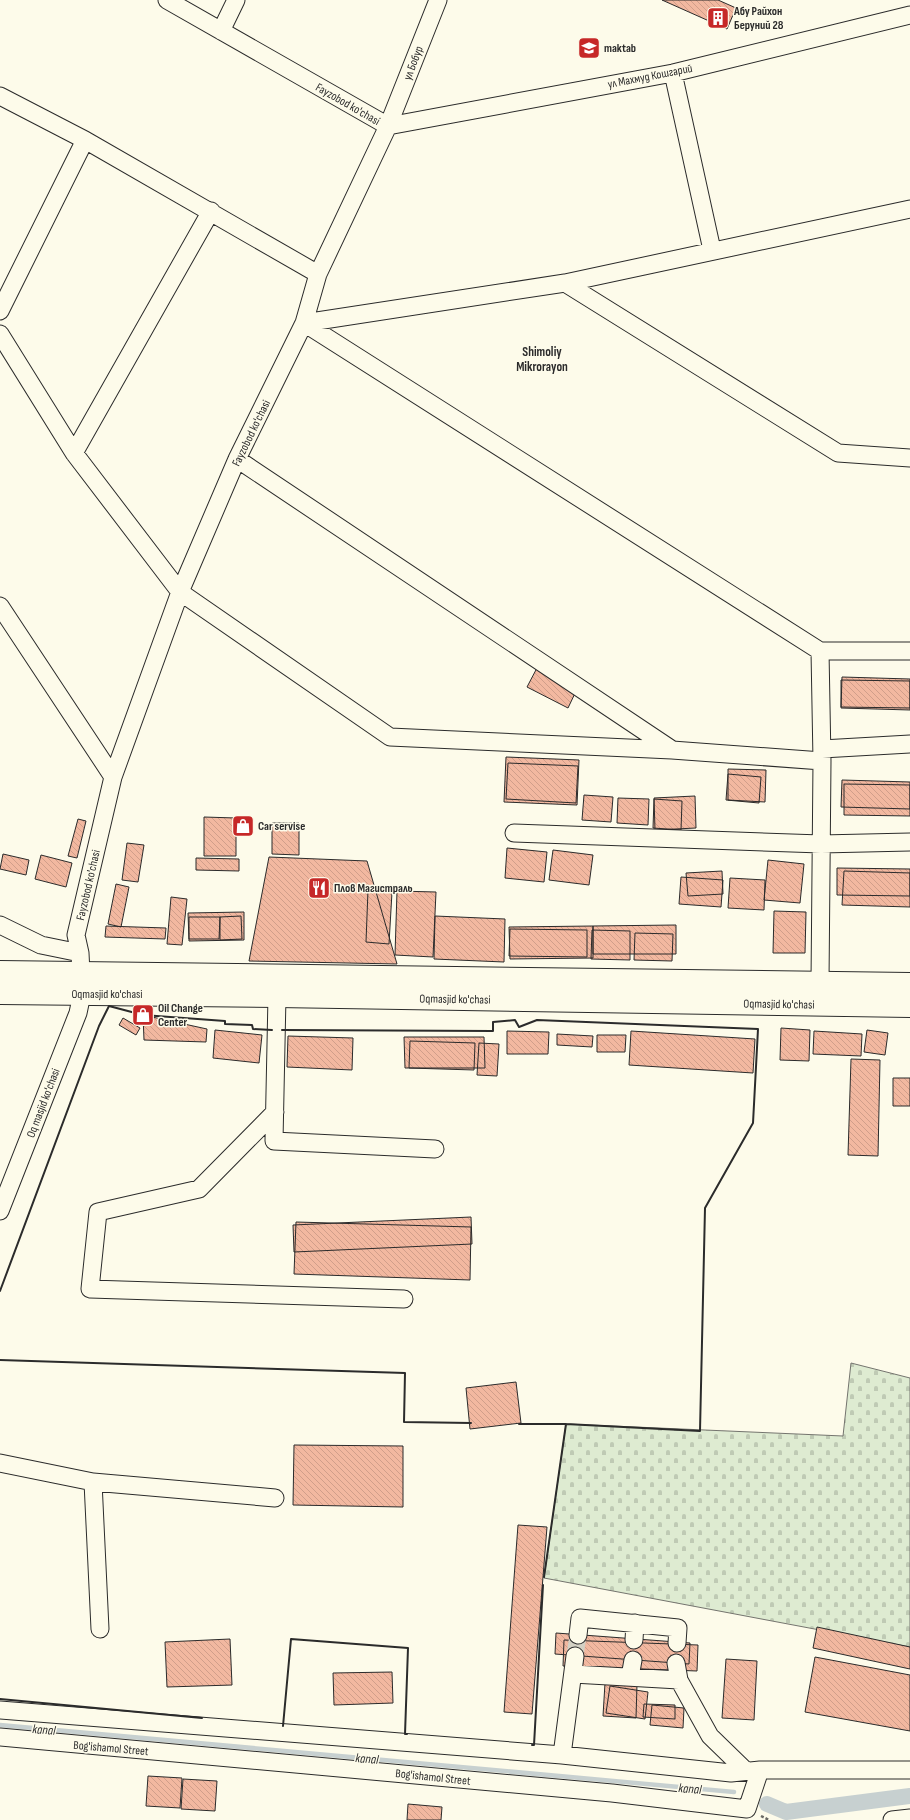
<svg xmlns="http://www.w3.org/2000/svg" width="910" height="1820" font-family="'Sofia Sans Condensed',sans-serif">
  <style>
    .cemetery { fill: url(#cemetery-stones); stroke: #74746e }
    .lines { fill: none; stroke-linecap: round; stroke-linejoin: round }
    .stream { stroke: #c7d0d0; stroke-width: 4.5 }
    .canal { stroke: #c7d0d0; stroke-width: 16 }
    .building { fill: url(#building-back-hatch); stroke: #2b2b2b }
    .minor-tunnel { stroke: #d3d1c4; stroke-width: 17; stroke-dasharray: 17 8; stroke-linecap: butt }
    .minor-casing { stroke: #2b2b2b; stroke-width: 19 }
    .major-casing { stroke: #2b2b2b; stroke-width: 24 }
    .path { stroke: #6a6964; stroke-width: 2.5; stroke-dasharray: 3 2; stroke-linecap: butt }
    .minor { stroke: #fdfbea; stroke-width: 17 }
    .major { stroke: #fdfbea; stroke-width: 22 }
    .wall { stroke: #2b2b2b; stroke-width: 2 }
    .labels { text-anchor: middle; stroke-width: 3; stroke-linejoin: round; paint-order: stroke }
    .poi-label { font-size: 12px; font-weight: bold; fill: #2b2b2b; stroke: #fdfbea; text-anchor: start }
    .street-label { font-size: 12px; fill: #2b2b2b; stroke: #fdfbea }
    .neighbourhood-label { font-size: 13px; font-weight: bold; fill: #2b2b2b; stroke: #fdfbea }
    .water-label { font-size: 13px; font-style: italic; fill: #2b2b2b; stroke: #fdfbea }
  </style>
  <defs>
    <pattern id="cemetery-stones" width="16" height="16" patternUnits="userSpaceOnUse"><rect width="16" height="16" fill="#deebd1"/><path d="M2 7V4a2 2 0 0 1 4 0v3zM10 15v-3a2 2 0 0 1 4 0v3z" fill="#bfcab4"/></pattern>
    <pattern id="building-back-hatch" width="6" height="6" patternUnits="userSpaceOnUse"><rect width="6" height="6" fill="#f2b8a0"/><path d="M-1 5l2 2M0 0l6 6M5-1l2 2" fill="none" stroke="#d09e8a"/></pattern>
  </defs>
  <rect width="100%" height="100%" fill="#fdfbea"/>
  <!-- cemetery -->
  <path class="cemetery" d="M851 1363 910 1378V1647L544 1578 566 1424 843 1436Z"/>
  <g class="lines">
    <!-- stream -->
    <path class="stream" d="M0 1725 734 1792"/>
    <!-- canal -->
    <path class="canal" d="M767 1804 786 1812 910 1796"/>
  </g>
  <!-- building -->
  <path class="building" d="M662 0H718L736 8 727 29Z
    M538 666 578 687 568 708 527 687Z
    M842 677 910 679V710L841 708Z
    M841 680 910 681V708L841 707Z
    M506 757 579 760 577 805 504 802Z
    M508 763 578 766 576 803 506 799Z
    M728 769 766 770 765 802 728 800Z
    M728 774 761 777 759 803 726 800Z
    M842 780 910 782V809L841 807Z
    M844 784 910 785V816L844 815Z
    M584 795 613 797 611 822 582 820Z
    M695 796 696 828 655 830 654 798Z
    M618 798 649 799 648 825 617 823Z
    M654 799 682 801 681 830 653 828Z
    M204 817 236 818V856H204Z
    M78 819 86 821 77 858 68 856Z
    M272 823H299V855L272 854Z
    M127 843 144 845 138 882 122 880Z
    M507 848 547 852 544 882 505 878Z
    M553 850 593 855 589 885 549 880Z
    M3 854 29 860 26 875 0 869Z
    M41 855 72 863 66 887 35 879Z
    M269 857 367 861 397 964 249 961Z
    M196 858 239 859V871L196 870Z
    M768 860 804 864 800 903 764 900Z
    M837 868 910 869V896L837 895Z
    M722 871 723 894 688 896 686 873Z
    M844 871 910 873V907L842 905Z
    M681 877 723 880 721 907 679 904Z
    M730 878 765 880 764 910 728 908Z
    M116 884 129 887 121 927 108 924Z
    M368 890 392 892 389 944 366 942Z
    M397 891 436 892 433 957 395 955Z
    M171 897 187 899 182 945 167 944Z
    M774 911 806 912 805 953H773Z
    M244 912V940L189 941 188 913Z
    M241 916 242 939 220 940V917Z
    M435 916 505 919 504 962 434 959Z
    M189 917H220L219 939H189Z
    M676 925V954H593V926Z
    M106 926 166 928 165 939 105 937Z
    M593 926V958L510 959 509 927Z
    M510 929 587 930V957L509 956Z
    M592 930 630 931V960L591 959Z
    M635 933 673 934 672 961 634 960Z
    M143 1015 207 1029 206 1042 144 1040Z
    M123 1018 140 1028 136 1035 119 1025Z
    M781 1028 810 1030 809 1061 780 1060Z
    M215 1030 262 1035 259 1063 213 1058Z
    M867 1030 888 1033 885 1055 864 1052Z
    M507 1031 549 1032 548 1054H507Z
    M631 1031 755 1039 753 1073 629 1065Z
    M814 1031 862 1034 861 1056 813 1054Z
    M557 1034 593 1036 592 1047 557 1045Z
    M597 1035H626L625 1052H597Z
    M288 1036 353 1038 352 1070 287 1067Z
    M404 1037H484L485 1068H405Z
    M410 1041 475 1043 474 1070 409 1068Z
    M479 1043 499 1044 497 1076 477 1075Z
    M851 1059 880 1060 878 1156 848 1155Z
    M893 1078H910V1106H893Z
    M471 1217 472 1244 294 1252 293 1225Z
    M296 1222 471 1227 470 1280 294 1274Z
    M516 1382 521 1423 470 1429 466 1388Z
    M294 1445 403 1446V1507L293 1505Z
    M518 1525 547 1527 532 1714 504 1712Z
    M817 1627 910 1647V1669L813 1648Z
    M556 1633 690 1643 689 1664 555 1654Z
    M230 1639 232 1685 167 1687 165 1642Z
    M564 1640 698 1645 697 1671 563 1666Z
    M815 1657 910 1675V1731L805 1712Z
    M726 1659 757 1661 754 1720 722 1718Z
    M392 1672 393 1703 334 1705 333 1673Z
    M605 1683 637 1684 636 1718 603 1716Z
    M610 1686 648 1692 645 1719 606 1713Z
    M644 1704 675 1705V1719L643 1717Z
    M652 1705 684 1708 683 1728 650 1725Z
    M148 1776 182 1778 180 1808 146 1806Z
    M183 1779 217 1781 215 1811 181 1809Z
    M408 1804 442 1807 441 1820H407Z"/>
  <g class="lines">
    <!-- minor-tunnel -->
    <path class="minor-tunnel" d="M575 1656 578 1635"/>
    <!-- minor casing -->
    <g class="minor-casing">
      <path id="minor" d="M167 0 388 126
        M221 31 236 0
        M673 73 712 250
        M0 96 85 140 318 274
        M388 126 673 73 910 15
        M565 283 838 453 910 458
        M0 311 85 140
        M304 323 820 651H910
        M304 323 565 283 910 209
        M0 334 74 453 180 592 390 737 672 750 822 761
        M74 453 211 211
        M237 459 671 749
        M0 606 113 777
        M820 651 822 761 820 983
        M822 749 910 744
        M514 833 821 844 910 842
        M0 925 41 945 80 953
        M277 996 274 1141 435 1149
        M275 1112 199 1189 98 1212 90 1289 404 1299
        M0 1211 78 1013 82 994 80 953 76 935 113 777 180 592 237 459 304 323 318 274 388 126 438 0
        M0 1463 93 1482 100 1629
        M93 1482 275 1498
        M578 1635 580 1618 678 1628 677 1643
        M634 1640 635 1623
        M676 1663 679 1680 710 1736 746 1771
        M573 1674 679 1680
        M630 1677 633 1660
        M0 1710 562 1755 731 1773 760 1770H910
        M0 1737 612 1793 747 1809 760 1770
        M562 1755 575 1656
        M892 1820 910 1818"/>
    </g>
    <!-- major casing -->
    <g class="major-casing">
      <path id="major" d="M0 972 910 984
        M0 993 277 996 910 1006"/>
    </g>
    <!-- path -->
    <path class="path" d="M761 1816 769 1820"/>
    <!-- minor -->
    <use href="#minor" class="minor"/>
    <!-- major -->
    <use href="#major" class="major"/>
    <!-- wall -->
    <path class="wall" d="M282 1030 493 1031V1022L515 1020 519 1027 537 1020 758 1029 753 1123 705 1208 700 1431 566 1424H519
      M0 1291 99 1026 109 1006 143 1015 225 1021V1024L252 1025 253 1029 272 1030
      M0 1360 405 1373 404 1422 471 1423
      M544 1577 566 1424H565
      M0 1699 202 1718
      M283 1726 291 1639 408 1648 405 1734H407
      M532 1745H534L543 1585"/>
  </g>
  <!-- icons -->
  <defs>
    <g id="building-square" transform="scale(1.15)"><rect x="-9" y="-9" width="18" height="18" rx="4" fill="#c62828" stroke="#fdfbea"/><path d="M-4-6H4V6H1V3H-1V6H-4ZM-2.5-4.3h1.7v1.8h-1.7ZM.8-4.3h1.7v1.8H.8ZM-2.5-1h1.7V.8h-1.7ZM.8-1h1.7V.8H.8Z" fill="#fff"/></g>
    <g id="school-square" transform="scale(1.15)"><rect x="-9" y="-9" width="18" height="18" rx="4" fill="#c62828" stroke="#fdfbea"/><path d="M0-5L7-2L0 1L-7-2ZM-4 1L0 2.5L4 1V4Q0 6-4 4Z" fill="#fff"/></g>
    <g id="shop-square" transform="scale(1.15)"><rect x="-9" y="-9" width="18" height="18" rx="4" fill="#c62828" stroke="#fdfbea"/><path d="M-5-2.5h2.3a2.7 3.5 0 0 1 5.4 0H5L5.5 6h-11ZM-1.5-2.5h3a1.5 2.3 0 0 0-3 0Z" fill="#fff"/></g>
    <g id="restaurant-square" transform="scale(1.15)"><rect x="-9" y="-9" width="18" height="18" rx="4" fill="#c62828" stroke="#fdfbea"/><path d="M-5-6h1v4h1v-4h1v4h1v-4h1v5L-1.5 .5V6h-2V.5L-5-1ZM5-6V6H3V1.5H1.5Q1.5-4 5-6Z" fill="#fff"/></g>
  </defs>
  <g fill-rule="evenodd">
    <use href="#building-square" x="718" y="18"/>
    <use href="#school-square" x="589" y="48"/>
    <use href="#shop-square" x="243" y="826"/>
    <use href="#restaurant-square" x="319" y="888"/>
    <use href="#shop-square" x="143" y="1015"/>
  </g>
  <g class="labels">
    <!-- poi labels -->
    <g class="poi-label">
      <text x="734" y="15">Абу Райхон<tspan x="734" dy="14">Беруний 28</tspan></text>
      <text x="604" y="52">maktab</text>
      <text x="258" y="830">Car servise</text>
      <text x="334" y="892">Плов Магистраль</text>
      <text x="158" y="1012">Oil Change<tspan x="158" dy="14">Center</tspan></text>
    </g>
    <!-- street labels -->
    <g class="street-label">
      <text transform="translate(413 63) rotate(-69)" y="4">ул Бобур</text>
      <text transform="translate(650 76) rotate(-11)" y="4">ул Махмуд Кошгарий</text>
      <text transform="translate(348 104) rotate(30)" y="4">Fayzobod ko'chasi</text>
      <text transform="translate(251 433) rotate(-64)" y="4">Fayzobod ko'chasi</text>
      <text transform="translate(88 885) rotate(-77)" y="4">Fayzobod ko'chasi</text>
      <text x="107" y="998">Oqmasjid ko'chasi</text>
      <text transform="translate(455 999) rotate(1)" y="4">Oqmasjid ko'chasi</text>
      <text transform="translate(779 1004) rotate(1)" y="4">Oqmasjid ko'chasi</text>
      <text transform="translate(43 1103) rotate(-69)" y="4">Oq masjid ko'chasi</text>
      <text transform="translate(111 1748) rotate(5)" y="4">Bog'ishamol Street</text>
      <text transform="translate(433 1777) rotate(6)" y="4">Bog'ishamol Street</text>
    </g>
    <!-- neighbourhood labels -->
    <g class="neighbourhood-label">
      <text x="542" y="356">Shimoliy<tspan x="542" dy="15">Mikrorayon</tspan></text>
    </g>
    <!-- water labels -->
    <g class="water-label">
      <text transform="translate(44 1729) rotate(5)" y="5">kanal</text>
      <text transform="translate(367 1758) rotate(5)" y="5">kanal</text>
      <text transform="translate(690 1788) rotate(5)" y="5">kanal</text>
    </g>
  </g>
</svg>
